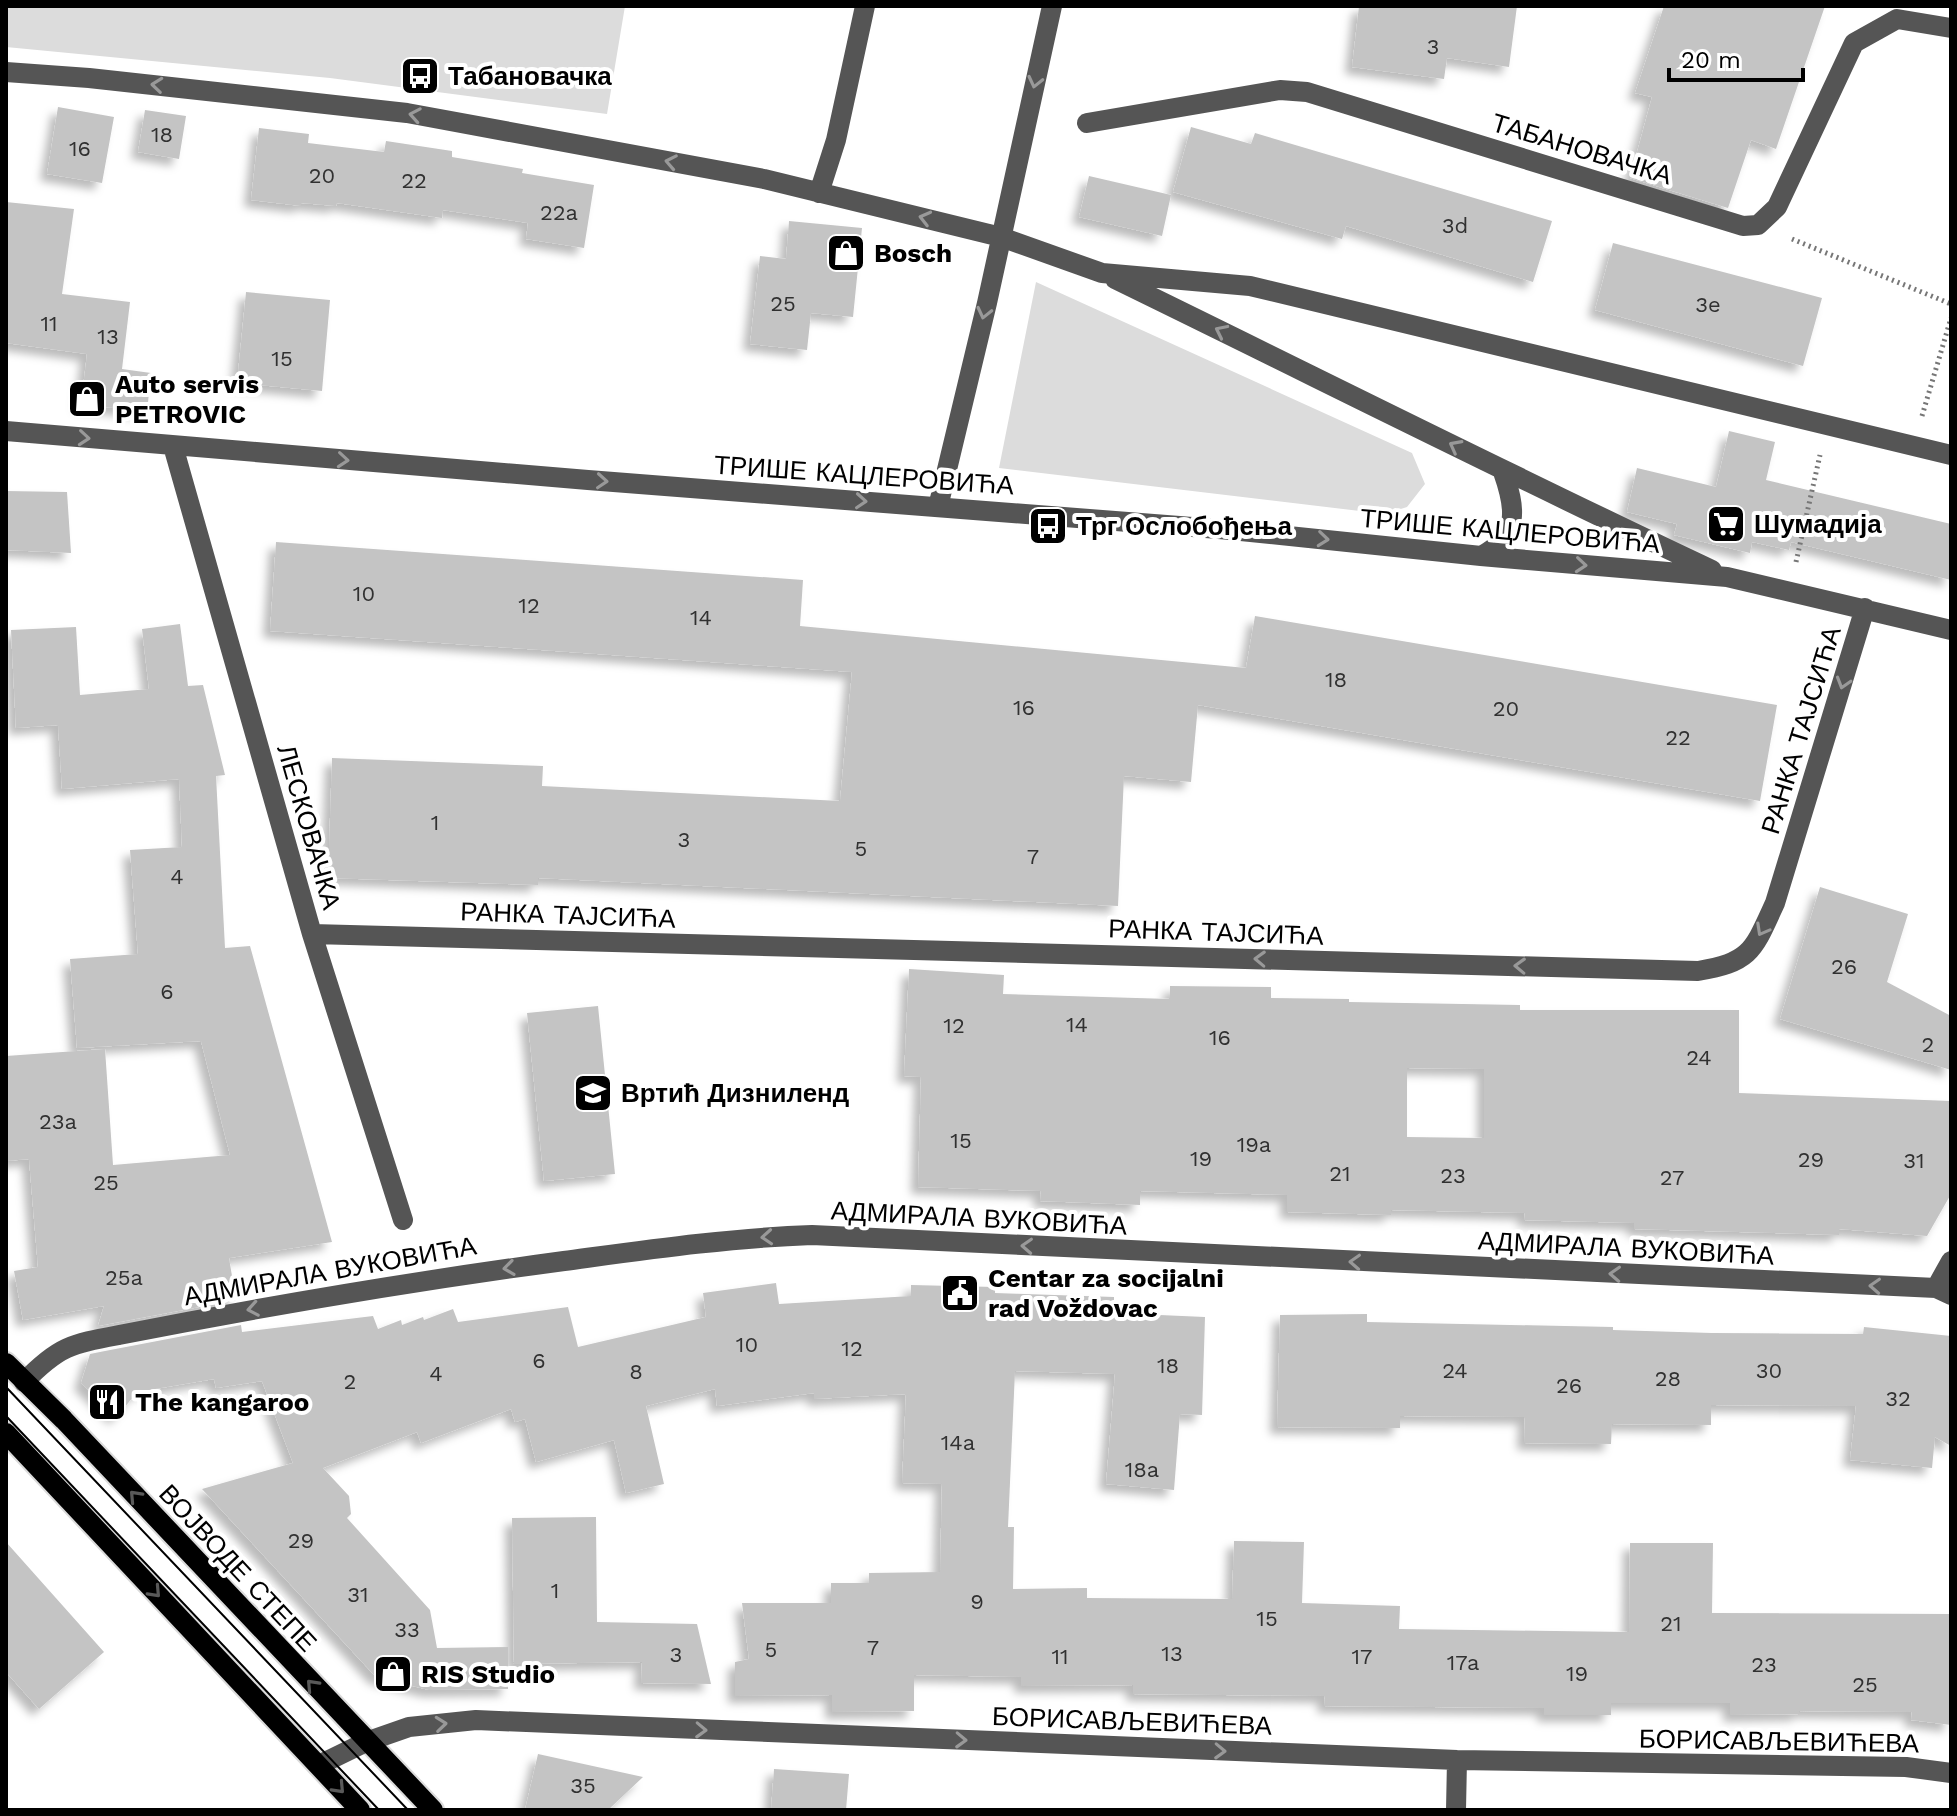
<svg xmlns="http://www.w3.org/2000/svg" width="1957" height="1816" font-family="'Work Sans',sans-serif">
  <style>
    .green { fill: #dcdcdc }
    .building { fill: #c4c4c4; fill-rule: evenodd; filter: url(#shadow) }
    .lines { fill: none; stroke-linecap: round; stroke-linejoin: round }
    .major-casing { stroke: #dbdbdb; stroke-width: 24 }
    .path { stroke: #777; stroke-width: 5; stroke-dasharray: 2 4; stroke-linecap: butt }
    .minor { stroke: #555; stroke-width: 20 }
    .major { stroke: #000; stroke-width: 20 }
    .tram { stroke: #000; stroke-width: 2 }
    .oneway { stroke: #999 }
    .oneway2 { stroke: #595959 }
    .labels { text-anchor: middle; stroke-width: 8; stroke-linejoin: round; paint-order: stroke }
    .number-label { font-size: 22px; fill: #313131 }
    .poi-label { font-size: 26px; font-weight: bold; fill: #000; stroke: #fff; text-anchor: start }
    .street-label { font-size: 26px; fill: #000; stroke: #fff }
  </style>
  <defs>
    <filter id="shadow"><feDropShadow dx="-7" dy="7" stdDeviation="4" flood-color="#0004"/></filter>
  </defs>
  <rect width="100%" height="100%" fill="#fff"/>
  <!-- green -->
  <path class="green" d="M6 6H625L607 114 330 78 6 47Z
    M1036 282 1412 453 1425 484 1407 507 1385 514 999 468Z"/>
  <!-- building -->
  <path class="building" d="M1359 6H1517L1509 67 1447 58 1444 79 1352 67Z
    M1664 6H1825L1776 149 1751 140 1728 208 1630 178 1652 97 1635 93Z
    M58 107 114 117 102 183 47 174Z
    M145 110 186 116 179 159 138 152Z
    M1191 127 1251 144 1255 133 1552 221 1533 282 1346 226 1342 239 1173 192Z
    M259 128 309 134 308 143 384 152 386 141 452 151V157L523 169 522 173 594 185 584 248 526 239 528 223 443 210 442 218 337 203 336 206 301 203V206L251 200Z
    M1089 176 1171 195 1162 236 1079 217Z
    M6 202 74 209 62 294 130 302 122 369 151 373 147 412 81 404 87 354 6 343Z
    M789 221 862 228 853 317 811 313 807 350 750 344 760 256 786 259Z
    M1613 243 1822 298 1803 366 1595 310Z
    M246 292 330 300 322 391 237 383Z
    M1729 431 1775 442 1766 480 1951 524V580L1791 542 1789 550 1752 542 1750 553 1674 535 1677 524 1627 512 1637 468 1716 487Z
    M6 491 67 492 71 553 6 550Z
    M276 542 803 580 800 626 1246 668 1255 616 1777 705 1760 801 1198 705 1191 782 1124 776 1118 906 538 878V885L328 878 332 758 543 766 542 786 840 801 852 672 270 631Z
    M180 624 188 686 203 685 225 775 216 776 225 948 250 946 332 1242 229 1258 236 1300 98 1326 104 1306 23 1320 14 1271 38 1267 29 1159 6 1161V1056L105 1049 113 1165 230 1155 201 1041 77 1048 70 959 138 954 130 850 182 847 179 779 62 789 58 725 16 728 11 630 76 627 80 695 149 689 142 629Z
    M1820 887 1908 914 1887 982 1951 1016V1070L1780 1019Z
    M909 969 1004 975 1003 994 1170 999V986L1271 987V998L1349 999V1002L1520 1005V1010H1739V1093L1951 1101V1194L1927 1236 1839 1229V1235L1634 1229V1223L1524 1220 1525 1213 1391 1210V1215L1287 1212V1195L1140 1191V1205L1040 1201 1041 1191 918 1187 921 1077 904 1076ZM1407 1068 1484 1069V1138L1407 1137Z
    M598 1006 615 1174 544 1181 527 1013Z
    M776 1283 779 1304 911 1296V1285L995 1287V1293L1114 1297V1313L1205 1317 1202 1415 1180 1414 1174 1490 1106 1484 1115 1374 1015 1371 1008 1527H1014L1013 1589 1087 1588V1598L1232 1599 1234 1541 1304 1542 1302 1603 1400 1606 1399 1629 1629 1632 1630 1543H1713L1712 1613 1951 1614V1725L1911 1720 1912 1712 1799 1711V1714L1730 1715V1703H1611V1715H1544V1708L1324 1706 1325 1696 1133 1694V1685L1021 1686V1677L914 1675V1711L832 1712V1695L735 1696V1662L749 1659 742 1603H831V1583H869V1573L940 1572 942 1484 902 1483 906 1394 814 1399V1393L717 1406 715 1389 646 1406 664 1484 626 1493 614 1440 536 1462 525 1419 515 1422 511 1409 421 1443 417 1432 323 1468 349 1496 351 1514 347 1518 430 1610 437 1648 508 1647V1689L429 1690 376 1677 202 1489 293 1463 262 1381 216 1388 214 1379 137 1392 116 1418 81 1383 90 1354 105 1351 241 1325 242 1332 373 1316 378 1329 401 1320 402 1325 423 1317 424 1320 453 1309 458 1322 568 1307 578 1347 706 1317 703 1293Z
    M1367 1314V1322L1613 1327V1330L1712 1333 1863 1334 1864 1327 1951 1336V1446L1935 1437 1932 1468 1850 1460 1856 1406 1711 1405V1425L1612 1424 1611 1444 1524 1443 1525 1417 1400 1416V1428L1277 1427 1280 1315Z
    M596 1517 597 1622 697 1624 711 1684 641 1683 642 1662 514 1664 512 1518Z
    M6 1542 104 1652 39 1709 6 1672Z
    M538 1754 643 1777 608 1810H525Z
    M774 1769 849 1774 846 1810H771Z"/>
  <g class="lines">
    <!-- major casing -->
    <g class="major-casing">
      <path id="major" d="M6 1363 64 1420 433 1810
        M6 1433 360 1810"/>
    </g>
    <!-- path -->
    <path class="path" d="M1792 239 1951 304
      M1922 416 1951 318
      M1796 562 1820 455"/>
    <!-- minor -->
    <path class="minor" d="M6 72 89 78 407 113 764 179 1001 237 1102 273 1250 286 1951 455
      M1087 123 1280 90 1307 92 1743 226 1758 225 1777 207 1854 43 1897 19 1951 28
      M819 193 836 140 865 6
      M1115 279C1314 376 1512 476 1712 570
      M6 431 588 480 1231 530 1481 556 1727 577 1951 630
      M173 446 312 934 403 1220
      M938 507 987 303 1052 6
      M1481 556C1520 535 1516 509 1503 472
      M312 934 1698 971C1751 962 1753 951 1775 903L1865 608
      M1936 1288 1951 1261
      M24 1382C59 1346 71 1344 119 1335 267 1306 415 1281 564 1261 646 1250 728 1238 812 1235L1936 1288 1951 1295
      M319 1765 366 1742 409 1727 476 1720 1457 1760 1906 1767 1951 1773
      M1456 1810 1457 1760"/>
    <!-- major -->
    <use href="#major" class="major"/>
    <!-- tram -->
    <path class="tram" d="M6 1387 408 1810
      M6 1416 379 1810"/>
  </g>
  <!-- one-way arrows -->
  <defs><path id="oneway-chevron" d="M-2-3.5L2.5 0L-2 3.5" fill="none" stroke-width="1.6" stroke-linecap="round" stroke-linejoin="round" transform="scale(2)"/></defs>
  <g class="oneway">
    <use href="#oneway-chevron" transform="translate(1035 82) rotate(103)"/>
    <use href="#oneway-chevron" transform="translate(157 85) rotate(-174)"/>
    <use href="#oneway-chevron" transform="translate(415 115) rotate(-170)"/>
    <use href="#oneway-chevron" transform="translate(671 162) rotate(-169)"/>
    <use href="#oneway-chevron" transform="translate(925 218) rotate(-166)"/>
    <use href="#oneway-chevron" transform="translate(984 313) rotate(103)"/>
    <use href="#oneway-chevron" transform="translate(1221 331) rotate(-154)"/>
    <use href="#oneway-chevron" transform="translate(84 438) rotate(5)"/>
    <use href="#oneway-chevron" transform="translate(1455 446) rotate(-152)"/>
    <use href="#oneway-chevron" transform="translate(343 460) rotate(5)"/>
    <use href="#oneway-chevron" transform="translate(602 481) rotate(4)"/>
    <use href="#oneway-chevron" transform="translate(861 501) rotate(4)"/>
    <use href="#oneway-chevron" transform="translate(1323 539) rotate(6)"/>
    <use href="#oneway-chevron" transform="translate(1581 565) rotate(5)"/>
    <use href="#oneway-chevron" transform="translate(1843 683) rotate(107)"/>
    <use href="#oneway-chevron" transform="translate(1762 930) rotate(119)"/>
    <use href="#oneway-chevron" transform="translate(1260 959) rotate(-178)"/>
    <use href="#oneway-chevron" transform="translate(1520 966) rotate(-178)"/>
    <use href="#oneway-chevron" transform="translate(767 1237) rotate(176)"/>
    <use href="#oneway-chevron" transform="translate(1027 1246) rotate(-177)"/>
    <use href="#oneway-chevron" transform="translate(1355 1262) rotate(-177)"/>
    <use href="#oneway-chevron" transform="translate(509 1268) rotate(172)"/>
    <use href="#oneway-chevron" transform="translate(1615 1274) rotate(-177)"/>
    <use href="#oneway-chevron" transform="translate(1875 1286) rotate(-177)"/>
    <use href="#oneway-chevron" transform="translate(253 1309) rotate(170)"/>
    <use href="#oneway-chevron" transform="translate(441 1724) rotate(-6)"/>
    <use href="#oneway-chevron" transform="translate(701 1730) rotate(2)"/>
    <use href="#oneway-chevron" transform="translate(961 1740) rotate(2)"/>
    <use href="#oneway-chevron" transform="translate(1220 1751) rotate(2)"/>
  </g>
  <g class="oneway2">
    <use href="#oneway-chevron" transform="translate(135 1496) rotate(-133)"/>
    <use href="#oneway-chevron" transform="translate(155 1592) rotate(47)"/>
    <use href="#oneway-chevron" transform="translate(312 1685) rotate(-133)"/>
    <use href="#oneway-chevron" transform="translate(339 1788) rotate(47)"/>
  </g>
  <!-- icons -->
  <defs>
    <g id="bus-square" transform="scale(2)"><rect x="-9" y="-9" width="18" height="18" rx="4" fill="#000" stroke="#fff"/><path d="M-5-6H5V4H4V6H2V4H-2V6H-4V4H-5ZM-3.5-4V0h7V-4ZM-3.5 1.2v1.5H-2V1.2ZM2 1.2v1.5H3.5V1.2Z" fill="#fff"/></g>
    <g id="shop-square" transform="scale(2)"><rect x="-9" y="-9" width="18" height="18" rx="4" fill="#000" stroke="#fff"/><path d="M-5-2.5h2.3a2.7 3.5 0 0 1 5.4 0H5L5.5 6h-11ZM-1.5-2.5h3a1.5 2.3 0 0 0-3 0Z" fill="#fff"/></g>
    <g id="supermarket-square" transform="scale(2)"><rect x="-9" y="-9" width="18" height="18" rx="4" fill="#000" stroke="#fff"/><path d="M-6-5.5h2.5l.6 2H6L4.5 2H-2.5L-4.4-4H-6ZM-1.5 3.2a1.3 1.3 0 1 0 .1 0ZM3 3.2a1.3 1.3 0 1 0 .1 0Z" fill="#fff"/></g>
    <g id="school-square" transform="scale(2)"><rect x="-9" y="-9" width="18" height="18" rx="4" fill="#000" stroke="#fff"/><path d="M0-5L7-2L0 1L-7-2ZM-4 1L0 2.5L4 1V4Q0 6-4 4Z" fill="#fff"/></g>
    <g id="civic-square" transform="scale(2)"><rect x="-9" y="-9" width="18" height="18" rx="4" fill="#000" stroke="#fff"/><path d="M-.6-6.5H3V-4.5H.6V-3L4-1V1h2V6H-6V1h2V-1L-.6-3ZM-1.2 2.5V6h2.4V2.5Z" fill="#fff"/></g>
    <g id="restaurant-square" transform="scale(2)"><rect x="-9" y="-9" width="18" height="18" rx="4" fill="#000" stroke="#fff"/><path d="M-5-6h1v4h1v-4h1v4h1v-4h1v5L-1.5 .5V6h-2V.5L-5-1ZM5-6V6H3V1.5H1.5Q1.5-4 5-6Z" fill="#fff"/></g>
  </defs>
  <g fill-rule="evenodd">
    <use href="#bus-square" x="420" y="76"/>
    <use href="#shop-square" x="846" y="253"/>
    <use href="#shop-square" x="87" y="399"/>
    <use href="#supermarket-square" x="1726" y="524"/>
    <use href="#bus-square" x="1048" y="526"/>
    <use href="#school-square" x="593" y="1093"/>
    <use href="#civic-square" x="960" y="1293"/>
    <use href="#restaurant-square" x="107" y="1402"/>
    <use href="#shop-square" x="393" y="1674"/>
  </g>
  <g class="labels">
    <!-- number labels -->
    <g class="number-label">
      <text x="1433" y="54">3</text>
      <text x="162" y="142">18</text>
      <text x="80" y="156">16</text>
      <text x="322" y="183">20</text>
      <text x="414" y="188">22</text>
      <text x="559" y="220">22a</text>
      <text x="1455" y="233">3d</text>
      <text x="783" y="311">25</text>
      <text x="1708" y="312">3e</text>
      <text x="49" y="331">11</text>
      <text x="108" y="344">13</text>
      <text x="282" y="366">15</text>
      <text x="364" y="601">10</text>
      <text x="529" y="613">12</text>
      <text x="701" y="625">14</text>
      <text x="1336" y="687">18</text>
      <text x="1024" y="715">16</text>
      <text x="1506" y="716">20</text>
      <text x="1678" y="745">22</text>
      <text x="435" y="830">1</text>
      <text x="684" y="847">3</text>
      <text x="861" y="856">5</text>
      <text x="1033" y="864">7</text>
      <text x="177" y="884">4</text>
      <text x="1844" y="974">26</text>
      <text x="167" y="999">6</text>
      <text x="1077" y="1032">14</text>
      <text x="954" y="1033">12</text>
      <text x="1220" y="1045">16</text>
      <text x="1928" y="1052">2</text>
      <text x="1699" y="1065">24</text>
      <text x="58" y="1129">23a</text>
      <text x="961" y="1148">15</text>
      <text x="1254" y="1152">19a</text>
      <text x="1201" y="1166">19</text>
      <text x="1811" y="1167">29</text>
      <text x="1914" y="1168">31</text>
      <text x="1340" y="1181">21</text>
      <text x="1453" y="1183">23</text>
      <text x="1672" y="1185">27</text>
      <text x="106" y="1190">25</text>
      <text x="124" y="1285">25a</text>
      <text x="747" y="1352">10</text>
      <text x="852" y="1356">12</text>
      <text x="539" y="1368">6</text>
      <text x="1168" y="1373">18</text>
      <text x="1455" y="1378">24</text>
      <text x="1769" y="1378">30</text>
      <text x="636" y="1379">8</text>
      <text x="436" y="1381">4</text>
      <text x="1668" y="1386">28</text>
      <text x="350" y="1389">2</text>
      <text x="1569" y="1393">26</text>
      <text x="1898" y="1406">32</text>
      <text x="958" y="1450">14a</text>
      <text x="1142" y="1477">18a</text>
      <text x="301" y="1548">29</text>
      <text x="555" y="1598">1</text>
      <text x="358" y="1602">31</text>
      <text x="977" y="1609">9</text>
      <text x="1267" y="1626">15</text>
      <text x="1671" y="1631">21</text>
      <text x="407" y="1637">33</text>
      <text x="873" y="1655">7</text>
      <text x="771" y="1657">5</text>
      <text x="1172" y="1661">13</text>
      <text x="676" y="1662">3</text>
      <text x="1060" y="1664">11</text>
      <text x="1362" y="1664">17</text>
      <text x="1463" y="1670">17a</text>
      <text x="1764" y="1672">23</text>
      <text x="1577" y="1681">19</text>
      <text x="1865" y="1692">25</text>
      <text x="583" y="1793">35</text>
    </g>
    <!-- poi labels -->
    <g class="poi-label">
      <text x="448" y="85">Табановачка</text>
      <text x="874" y="262">Bosch</text>
      <text x="115" y="393">Auto servis<tspan x="115" dy="30">PETROVIC</tspan></text>
      <text x="1754" y="533">Шумадија</text>
      <text x="1076" y="535">Трг Ослобођења</text>
      <text x="621" y="1102">Вртић Дизниленд</text>
      <text x="988" y="1287">Centar za socijalni<tspan x="988" dy="30">rad Voždovac</tspan></text>
      <text x="135" y="1411">The kangaroo</text>
      <text x="421" y="1683">RIS Studio</text>
    </g>
    <!-- street labels -->
    <g class="street-label">
      <text transform="translate(1582 149) rotate(17)" y="9">ТАБАНОВАЧКА</text>
      <text transform="translate(864 475) rotate(4)" y="9">ТРИШЕ КАЦЛЕРОВИЋА</text>
      <text transform="translate(1510 531) rotate(5)" y="9">ТРИШЕ КАЦЛЕРОВИЋА</text>
      <text transform="translate(1801 730) rotate(-73)" y="9">РАНКА ТАЈСИЋА</text>
      <text transform="translate(309 827) rotate(74)" y="9">ЛЕСКОВАЧКА</text>
      <text transform="translate(568 915) rotate(2)" y="9">РАНКА ТАЈСИЋА</text>
      <text transform="translate(1216 932) rotate(2)" y="9">РАНКА ТАЈСИЋА</text>
      <text transform="translate(979 1218) rotate(3)" y="9">АДМИРАЛА ВУКОВИЋА</text>
      <text transform="translate(1626 1248) rotate(3)" y="9">АДМИРАЛА ВУКОВИЋА</text>
      <text transform="translate(330 1271) rotate(-10)" y="9">АДМИРАЛА ВУКОВИЋА</text>
      <text transform="translate(238 1568) rotate(47)" y="9">ВОЈВОДЕ СТЕПЕ</text>
      <text transform="translate(1132 1721) rotate(2)" y="9">БОРИСАВЉЕВИЋЕВА</text>
      <text transform="translate(1779 1741) rotate(1)" y="9">БОРИСАВЉЕВИЋЕВА</text>
    </g>
  </g>
  <!-- border -->
  <rect width="1957" height="1816" fill="none" stroke="#000000" stroke-width="16"/>
  <!-- scale -->
  <path d="M1669 68v12h134v-12" fill="none" stroke="#000000" stroke-width="4"/>
  <text x="1681" y="68" font-size="24" fill="#000000" stroke="#ffffff" stroke-width="6" paint-order="stroke">20 m</text>
</svg>
